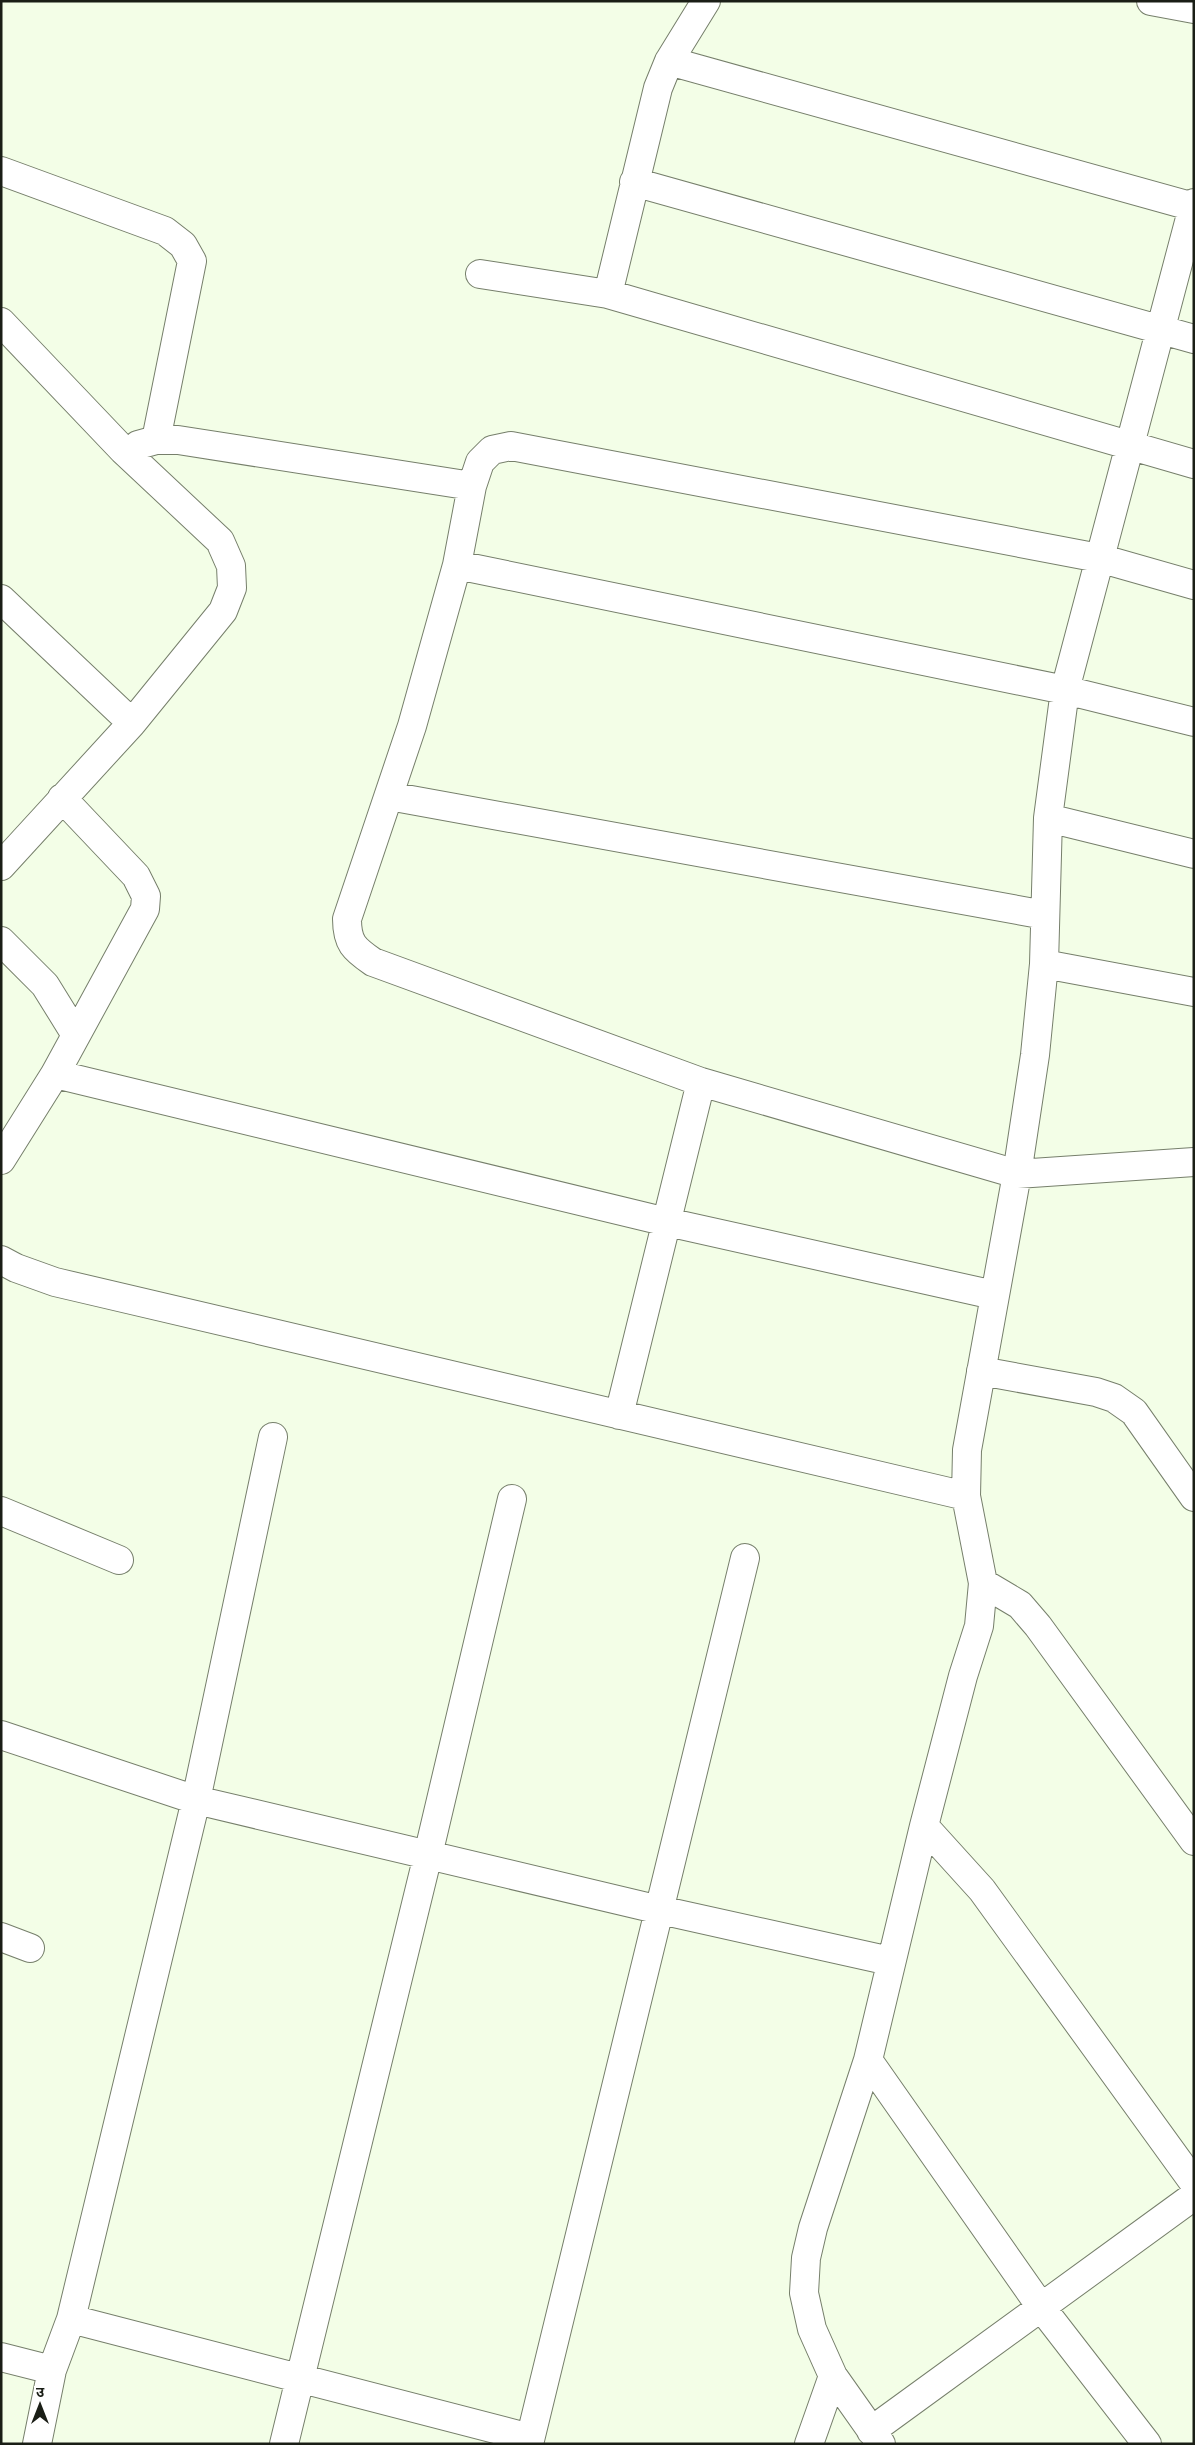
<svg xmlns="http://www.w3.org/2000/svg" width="1195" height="2445" font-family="'Fira Sans Condensed','Noto Sans Devanagari',sans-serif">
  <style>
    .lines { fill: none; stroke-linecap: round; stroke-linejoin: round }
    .minor-casing { stroke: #767f6b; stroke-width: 30 }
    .minor { stroke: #fff; stroke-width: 28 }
  </style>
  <rect width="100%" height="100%" fill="#f3fee7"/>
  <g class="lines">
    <!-- minor casing -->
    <g class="minor-casing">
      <path id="minor" d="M1151 1 1194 9
        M669 61 1194 207
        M1 171 165 231 183 245 192 261 156 440
        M634 182 1194 339
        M480 274 608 294 1194 464
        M608 294 658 88 669 61 706 1
        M1 322 123 450 220 541 231 566 232 588 223 611 132 723 1 866
        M138 445 156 440H178L472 486
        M457 565 1065 690 1194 722
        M1194 585 1099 558 511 446 492 450 480 462 472 486 457 565 412 726 347 919C347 943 354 949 373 962L701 1082 1017 1174 1194 1162
        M1 599 132 723
        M389 796 1045 915
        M1048 818 1194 854
        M1 941 45 985 76 1035
        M1044 964 1194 992
        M55 1074 667 1222 994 1295
        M1 1160 55 1074 145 909 146 896 136 876 62 798
        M1 1260 16 1268 55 1282 966 1496
        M981 1371 1096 1392 1114 1398 1134 1412 1194 1497
        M619 1415 701 1082
        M1 1511 119 1560
        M983 1583 1020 1605 1038 1626 1194 1841
        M1 1735 196 1800 660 1910 890 1961
        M924 1826 982 1890 1194 2183
        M1 1937 30 1948
        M868 2060 1041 2307 1147 2444
        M71 2319 530 2438
        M1 2357 52 2370
        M871 2431 1194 2196
        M37 2444 52 2370 71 2319 196 1800 273 1437
        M284 2444 428 1855 512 1499
        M529 2444 745 1558
        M809 2444 833 2376
        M881 2444 833 2376 812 2329 804 2293 806 2258 813 2228 868 2060 924 1826 963 1676 979 1626 983 1583 966 1496 967 1450 1017 1174 1035 1055 1044 964 1048 818 1065 690 1194 203"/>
    </g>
    <!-- minor -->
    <use href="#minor" class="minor"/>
  </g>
  <!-- border -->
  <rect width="1195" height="2445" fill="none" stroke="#1a1e16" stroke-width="5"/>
  <!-- north arrow -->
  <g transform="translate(40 2405)" stroke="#ffffff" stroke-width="4" paint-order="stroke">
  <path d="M0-4L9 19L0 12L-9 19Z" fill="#1a1e16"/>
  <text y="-8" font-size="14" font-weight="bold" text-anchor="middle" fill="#1a1e16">उ</text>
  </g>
</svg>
